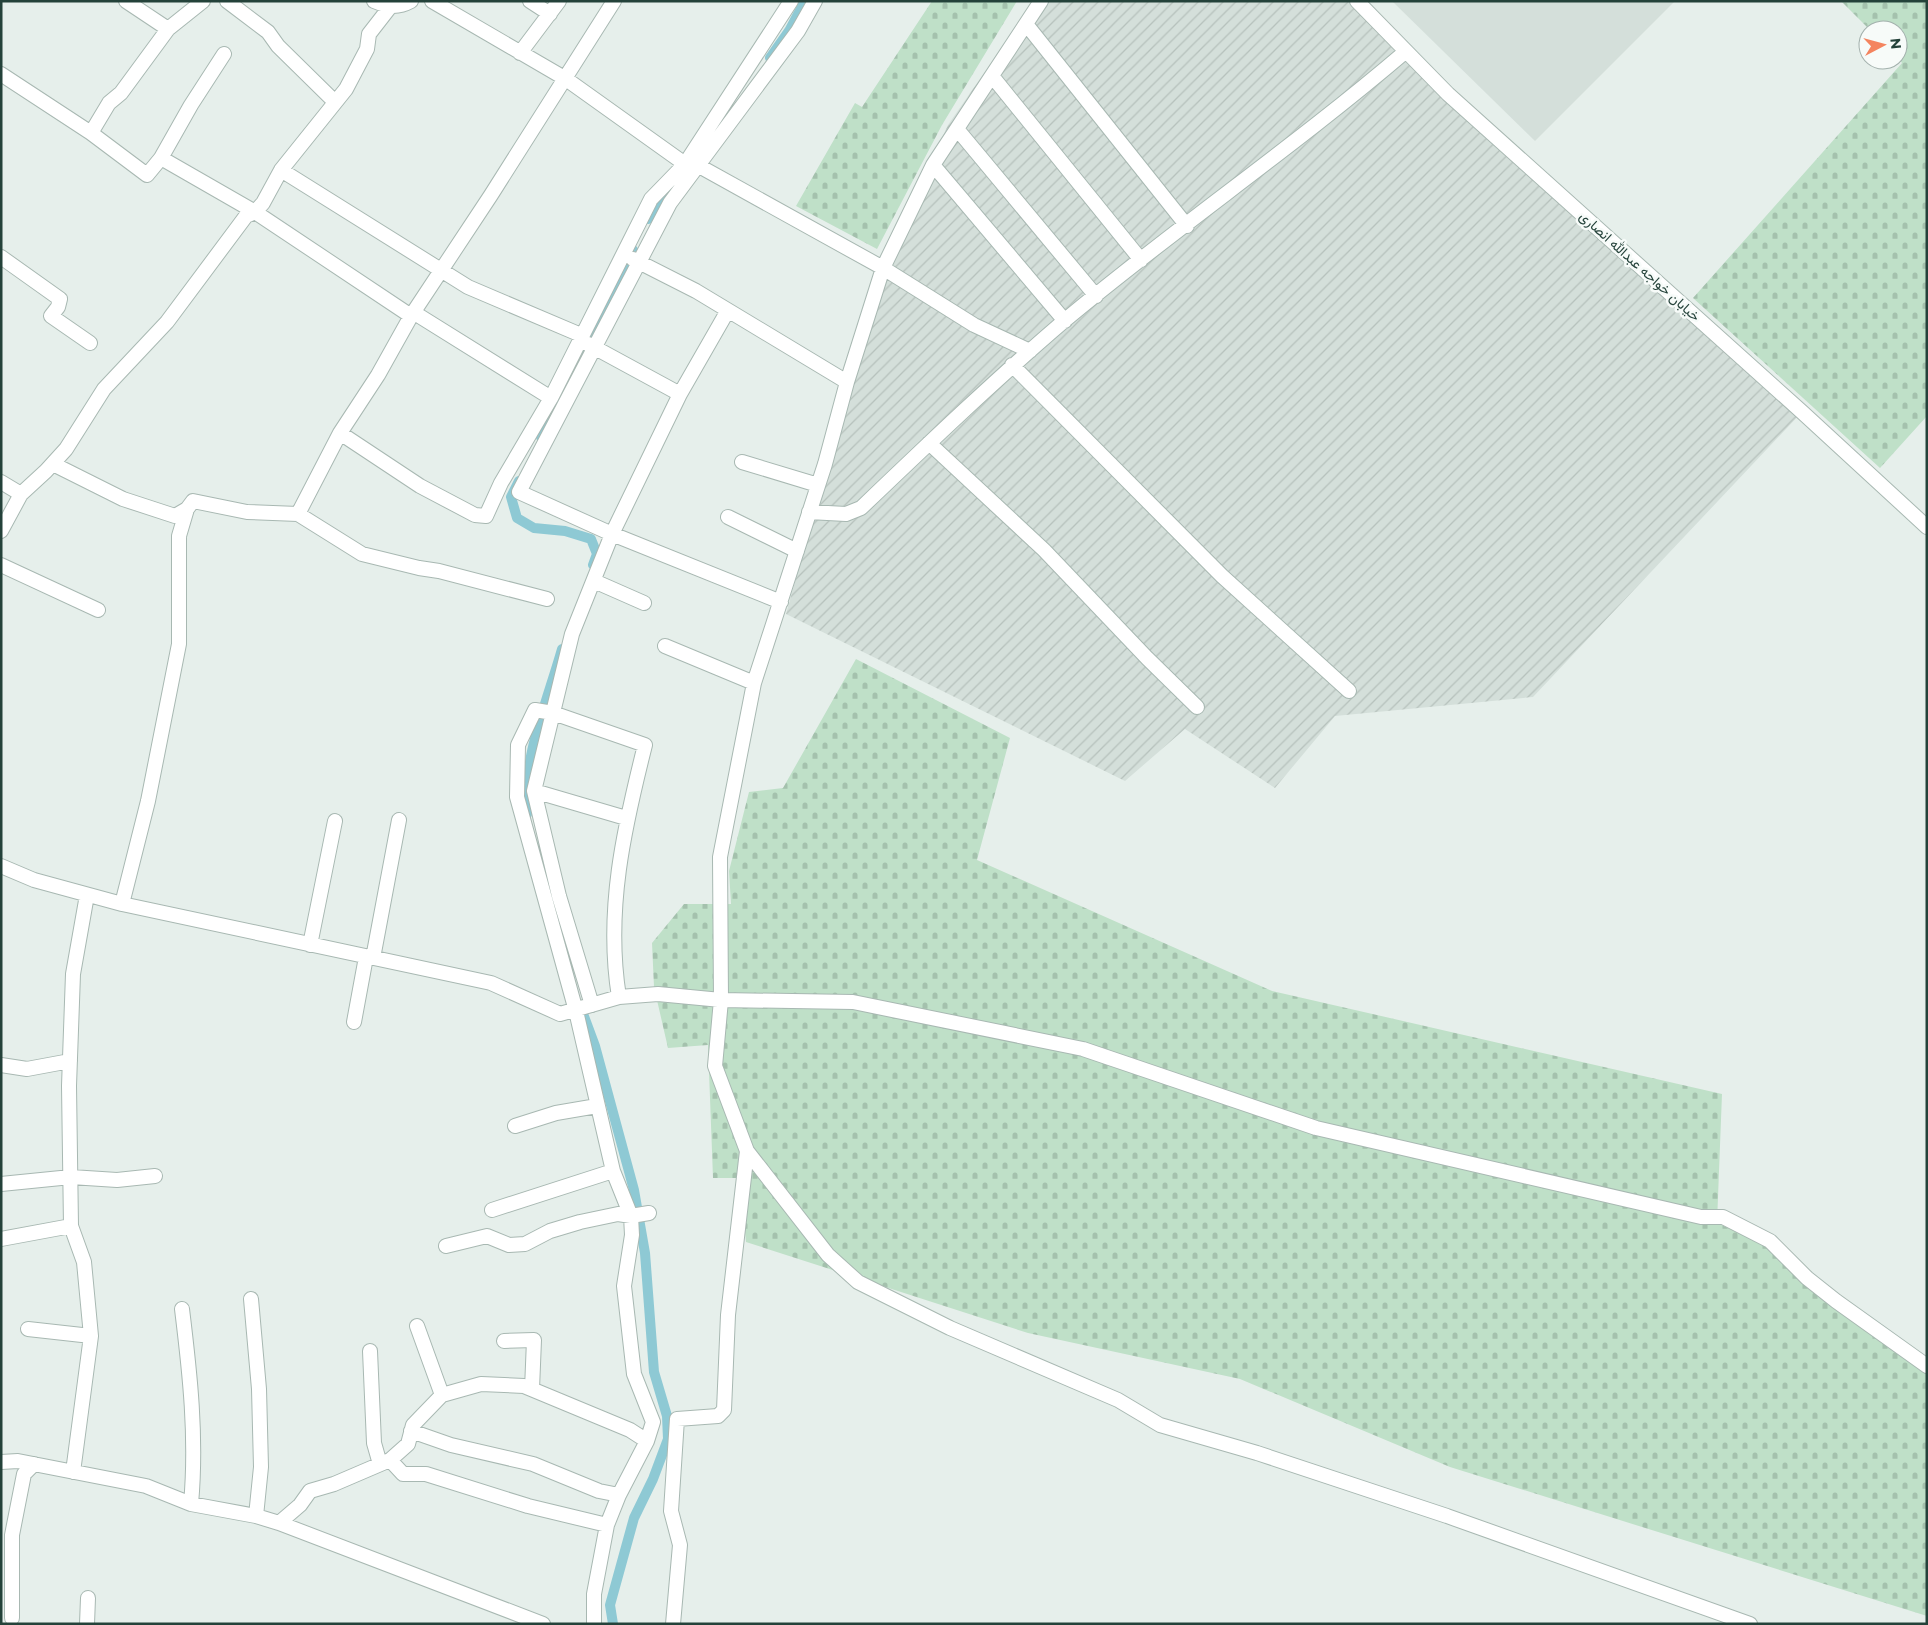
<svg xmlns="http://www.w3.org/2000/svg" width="1928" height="1625" font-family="Montserrat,Vazirmatn,sans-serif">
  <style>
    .built { fill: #d4dfda }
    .industrial { fill: url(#industrial-furrows) }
    .cemetery { fill: url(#cemetery-stones) }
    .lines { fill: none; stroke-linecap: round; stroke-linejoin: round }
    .canal { stroke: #8ec9d4; stroke-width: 10 }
    .minor-casing { stroke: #a8b8b2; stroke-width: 16 }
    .minor { stroke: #fff; stroke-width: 14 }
    .labels { text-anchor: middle; stroke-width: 5; stroke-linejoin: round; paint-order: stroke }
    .street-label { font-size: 14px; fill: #24423a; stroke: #f7fbf9 }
  </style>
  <defs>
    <pattern id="industrial-furrows" width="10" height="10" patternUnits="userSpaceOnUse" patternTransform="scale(1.25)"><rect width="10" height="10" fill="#d4dfda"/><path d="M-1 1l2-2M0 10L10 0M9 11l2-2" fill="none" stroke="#b6c1bc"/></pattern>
    <pattern id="cemetery-stones" width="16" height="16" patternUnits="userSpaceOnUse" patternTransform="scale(1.25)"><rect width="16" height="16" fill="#bfe0c8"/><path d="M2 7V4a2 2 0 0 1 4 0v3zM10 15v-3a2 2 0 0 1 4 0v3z" fill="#a4c1ad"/></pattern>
  </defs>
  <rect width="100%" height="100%" fill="#e6efeb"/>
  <!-- built -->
  <path class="built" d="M1392 1H1675L1535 141Z"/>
  <!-- industrial -->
  <path class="industrial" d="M1034 1H1359L1378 23 1802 412 1533 697 1335 716 1275 788 1185 729 1125 781 786 614 883 268 948 125Z"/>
  <!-- cemetery -->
  <path class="cemetery" d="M932 1H1017L942 125 877 249 796 206 855 103 862 107Z
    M1841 1H1927V416L1880 468 1693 298 1902 63 1898 58V30H1870Z
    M856 659 1010 738 977 860 1272 991 1722 1094 1717 1223 1758 1241 1927 1365V1616L1450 1467 1240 1379 1028 1333 746 1242 740 1178H713L708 1045 668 1048 654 987 652 943 684 904H731L729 871 749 792 783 788Z"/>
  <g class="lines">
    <!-- canal -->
    <path class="canal" d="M770 58 789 31 805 1
      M648 219 652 211 680 181
      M582 349 633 250
      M541 437 568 380
      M519 481 511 497 517 518 534 528 565 531 591 539 597 554 593 565
      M527 814C522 759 547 702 562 649
      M582 1011 595 1046 634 1190 645 1253 654 1372 667 1416 668 1439 653 1479 634 1518 610 1605 613 1624"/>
    <!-- minor casing -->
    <g class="minor-casing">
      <path id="minor" d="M126 1 168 29
        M227 1 268 32 278 46 335 102
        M374 1C388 7 398 8 411 1
        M432 1 566 79 685 164 699 166 883 268 974 325 1030 351
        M530 1 550 14
        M1357 1 1448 94 1802 412 1927 527
        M1026 24 1187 226
        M520 53 559 1
        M1 74 91 133 147 175 161 158 191 105 224 54
        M992 76 1141 260
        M957 129 1096 296
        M91 133 109 103 121 93 168 29 203 1
        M161 158 255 212 411 316
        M933 165 1065 321
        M281 170 468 287 581 335
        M1 257 60 299 58 307 51 316 90 343
        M633 259 696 291 847 382
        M413 312 551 398
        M588 344 680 394
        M1012 365 1222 576 1349 691
        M340 433 420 486 475 515 486 516 501 483 551 398 651 199 685 164 791 1
        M929 443 1044 550 1147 658 1197 707
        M742 462 818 485
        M53 464 123 499 175 516 187 509 193 501 247 512 298 514 362 554 419 568 439 571 547 599
        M1 482 21 494
        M809 512 846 514 861 508C928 444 994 381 1064 321 1175 228 1295 146 1405 52
        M298 514 340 433 378 375 411 316 491 195 614 1
        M728 517 797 551
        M1 531 21 494 46 471 66 449 104 389 167 322 246 216 255 212 263 203 281 170 346 89 367 49 369 34 390 7
        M1 565 98 610
        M594 581 644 603
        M781 602 612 534 519 492 670 203 798 31 815 1
        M665 646 754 683
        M534 791 626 818
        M1 866 34 880 122 904 491 983 560 1014 619 997 658 994 721 1000 853 1002 1083 1049 1316 1128 1701 1217H1723L1770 1241 1807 1278 1836 1301 1927 1366
        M122 904 148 801 179 644V536L187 509
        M310 945 335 821
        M373 958 399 820
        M592 1005 559 896 534 791 572 634 612 534 680 394 727 312
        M354 1022 366 957
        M1 1065 27 1069 70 1061
        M515 1126 556 1113 597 1106
        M747 1151 828 1255 858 1282 950 1328 1118 1400 1160 1425 1257 1453 1447 1516 1750 1624
        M1 1184 71 1177 117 1180 155 1176
        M492 1210 613 1171
        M1 1239 71 1226
        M446 1246 487 1236 509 1245 525 1244 550 1231 580 1222 618 1214 631 1216 649 1213
        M251 1299 259 1389 261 1467 256 1516
        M182 1309C190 1374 197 1438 191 1504
        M417 1326 442 1395
        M28 1329 91 1336
        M504 1341 534 1340 532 1389
        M370 1351 374 1443 380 1464
        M411 1431 451 1445 533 1464 599 1491 619 1495
        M390 1460 403 1474H426L528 1506 607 1525
        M1 1462 18 1461 146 1486 191 1504 256 1516 279 1523 543 1624
        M73 1472 91 1336 84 1262 71 1226 69 1086 73 974 87 895
        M279 1523 300 1505 310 1491 334 1484 390 1460 408 1444 413 1425 442 1395 481 1384 524 1386 630 1430 647 1441
        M12 1618V1535L24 1474 34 1464
        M87 1624 88 1598
        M594 1624V1594L607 1525 619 1495 647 1441 653 1422 634 1374 624 1286 632 1235 631 1216 613 1171 576 1011 517 797 518 745 535 710 553 713 645 745C624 828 605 911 619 997
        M673 1624 680 1545 671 1511 677 1419 718 1416 724 1410 728 1315 747 1151 715 1066 721 1000 720 857 754 683 825 464 847 382 883 268 933 165 1041 1"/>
    </g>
    <!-- minor -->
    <use href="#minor" class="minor"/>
  </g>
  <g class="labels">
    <!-- street labels -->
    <g class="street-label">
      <text transform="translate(1640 266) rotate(42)" y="5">خیابان خواجه عبدالله انصاری</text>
    </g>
  </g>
  <!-- border -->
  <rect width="1928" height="1625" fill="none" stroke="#24423a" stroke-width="5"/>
  <!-- north arrow -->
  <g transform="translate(1883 45) rotate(84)"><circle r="24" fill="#f7fbf9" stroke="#a3b1ad"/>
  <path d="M0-4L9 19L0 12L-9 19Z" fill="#f4845f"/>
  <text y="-8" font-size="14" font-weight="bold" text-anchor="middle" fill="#24423a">N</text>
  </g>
</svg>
